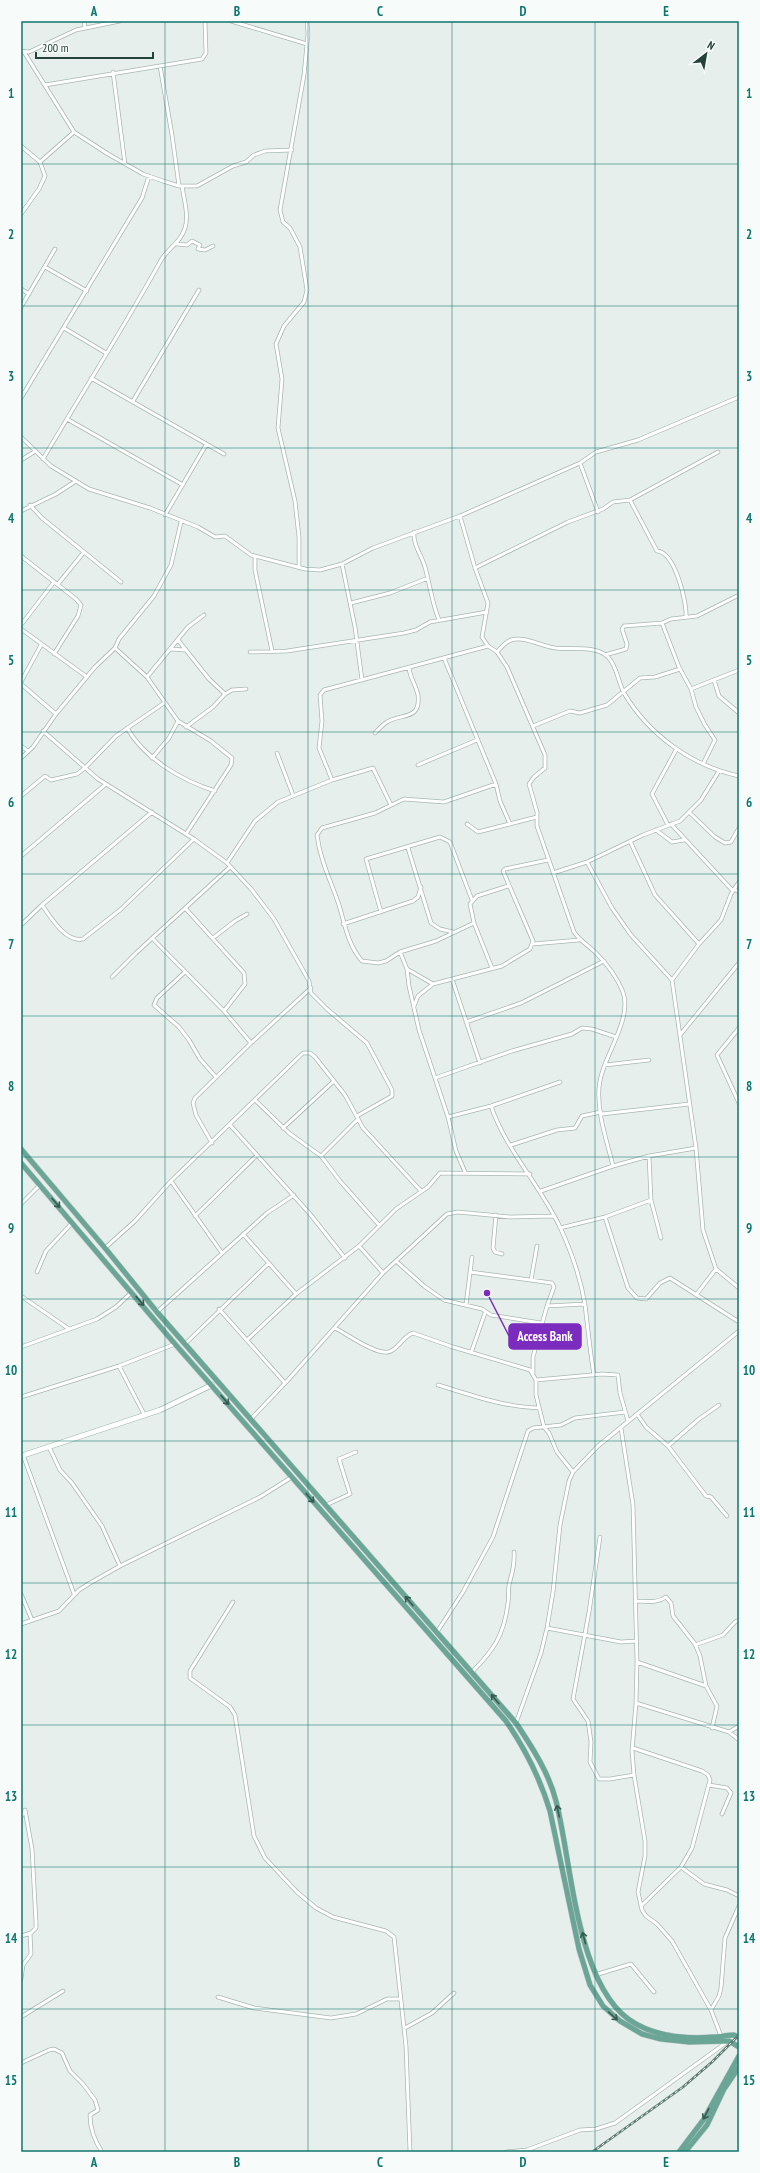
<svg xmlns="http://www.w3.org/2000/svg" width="760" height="2173" font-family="'PT Sans Narrow',sans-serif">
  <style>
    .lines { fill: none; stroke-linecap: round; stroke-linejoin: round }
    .street-casing { stroke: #a8b8b2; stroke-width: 4.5 }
    .secondary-casing { stroke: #a4bbb3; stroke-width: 6 }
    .primary-casing { stroke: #c2cac8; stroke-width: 6 }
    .street { stroke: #fff; stroke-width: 3 }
    .secondary { stroke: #fff; stroke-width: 4.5 }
    .primary { stroke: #6aa596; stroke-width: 5 }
    .rail-casing { stroke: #5f7d75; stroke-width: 2.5 }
    .rail { stroke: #f7fbf9; stroke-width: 1; stroke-dasharray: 3; stroke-linecap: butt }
    .oneway { stroke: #365b51 }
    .grid { fill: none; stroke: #0f766e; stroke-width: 1; stroke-opacity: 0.55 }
    .leader { fill: none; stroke: #7b2cbf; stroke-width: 1.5 }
    .callout-dot { fill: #7b2cbf; stroke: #f7fbf9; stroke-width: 1.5 }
    .callout { fill: #7b2cbf; stroke: #7b2cbf; stroke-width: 1.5 }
    .callout-label { font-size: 13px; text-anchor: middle; font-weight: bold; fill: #fff }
    .neatline { fill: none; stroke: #0f766e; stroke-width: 1.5 }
    .grid-label { font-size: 13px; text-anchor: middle; font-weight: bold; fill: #0f766e }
  </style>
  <rect width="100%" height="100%" fill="#e6efeb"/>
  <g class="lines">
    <!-- street casing -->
    <g class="street-casing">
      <path id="street" d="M84 21 85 28
        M231 21 307 44
        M21 51 29 52 76 30 120 21
        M24 52 74 132 108 154 143 174 163 181 179 186H197L233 166 246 162 254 155 265 151 292 150
        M160 66 172 135 179 186
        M113 72 125 164
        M45 85 202 59 206 53 205 21
        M21 146 40 162 45 176 39 189 21 214
        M40 162 74 132
        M177 244 187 245 192 241 200 245 198 249 205 250 213 246
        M45 267 87 291
        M21 289 29 294
        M21 307 55 249
        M64 328 106 353
        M91 378 224 454
        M21 398 142 198 149 176
        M133 401 199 290
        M67 419 183 485
        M21 437 51 466 89 489 150 508 198 527 215 537 225 536 251 555 305 569 320 570 342 564 373 548 460 516 580 463 596 452 638 440 739 397
        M43 459C82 393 123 329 160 262 167 248 180 244 185 228 189 216 184 199 182 186
        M21 460 34 452
        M580 463 598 512
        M630 500 657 551C675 552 687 602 686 617
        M30 505 42 518 121 582
        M21 511 56 494 76 481
        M165 515 206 445
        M460 516 475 568 488 603 482 637 488 646 497 652 507 667 545 755V768L534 777 529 784 537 812V826L574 932C580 941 588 945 596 953 607 964 617 977 623 992 633 1021 601 1058 599 1088 597 1114 607 1141 613 1166
        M414 532C413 545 421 554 425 567 430 585 432 603 439 620
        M21 556 76 599 81 605 78 616 54 654
        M255 556V570L272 651
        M342 564 355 627 362 680
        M299 567V537L295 501 278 428 282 379 276 344 284 326 304 302 307 290 300 247 290 228 283 222 280 210 304 75 308 34 307 21
        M475 568 568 522 603 509 613 502 630 500 718 452
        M58 584 84 552
        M351 603 390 593 428 578
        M662 623 679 667 691 689 696 707 705 725 715 740 703 764
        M21 625 54 582
        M21 629 87 677
        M178 640 209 679 225 694
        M115 648 147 677 178 721 211 741 232 758 231 765 186 834
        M170 649 185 650
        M250 652 287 651 404 633 416 630 430 622 487 612
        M497 652C501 648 505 642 511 640 526 636 540 646 555 648 570 650 596 645 608 657 617 666 618 682 624 693 649 735 692 766 739 776
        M605 655 626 649 627 644 622 629 624 626 662 623 671 619 697 616 739 595
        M444 658 496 784 500 801 510 824
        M147 677 188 627 204 615
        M714 680 719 696 739 713
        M21 682 41 645
        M21 684 56 714
        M691 689 739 670
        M533 726 570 711 580 713 607 705 640 678 655 677 680 669
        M186 727 213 707 225 694 232 690 246 689
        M127 728C145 759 181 780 215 791
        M43 731 98 779 194 839 227 863 252 890 274 919 309 981 311 993 327 1009 367 1043 392 1090V1096L357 1116
        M375 733C379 729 382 725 387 722 401 713 421 721 418 695 416 685 410 678 409 668
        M21 746 28 751
        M277 753 293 795
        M21 758 33 747 56 714 95 667 115 648 119 639 154 596 171 565 181 522
        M152 758 169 738 178 721
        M418 765 477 740
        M332 780 319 748 322 721 320 695 324 690 488 646
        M21 796 45 776 51 780 77 774 85 768 116 736 164 703
        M690 813 715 837 725 843 731 842 739 828
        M467 824 478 832 537 817
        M671 824 733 891
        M668 825 652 794 676 750
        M656 830 672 842 684 840
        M630 841 655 895 699 944
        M408 848 431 923 440 929 453 932
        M21 856 106 784
        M587 862 612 908 631 935 672 980 696 1148 703 1230 716 1269 739 1288
        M227 863 255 821 278 802 332 780 373 768 391 805
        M553 873 587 862 643 835 680 821 701 800 719 771
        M734 889 739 892
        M42 905C50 916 65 943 83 939L120 910 194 839
        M186 909 244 973 245 984 224 1011
        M381 912 366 859 440 837 450 842 472 900
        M474 923 436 941 400 952 386 961 378 963 362 961C348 945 345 925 339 905 331 881 320 860 317 835L322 828 375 813 404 799 444 802 496 784
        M343 924 413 901 418 897 421 887
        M21 925 42 905 152 812
        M213 938 235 921 247 914
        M153 939 224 1011 251 1043
        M533 944 579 940
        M400 952 407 969 409 986 419 1030 448 1117 456 1151 465 1172
        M492 968 474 923 470 904 477 896 508 886
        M407 969 433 984 502 966 530 949 533 941 503 871 505 869 548 860
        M185 972 157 998 154 1005 179 1027 189 1040 200 1059 216 1077
        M112 977 136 953 230 867
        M452 979 480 1063
        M672 980 699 944 721 920 731 894 739 882
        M414 1006 418 996 433 984
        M466 1022 521 1003 604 961
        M739 1028 717 1055 739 1103
        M680 1035 739 963
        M605 1065 649 1060
        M435 1078 512 1051 572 1034 582 1028 592 1029 616 1037
        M255 1100 289 1133 321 1156 340 1181 379 1225
        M491 1106C506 1150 540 1185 560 1227 571 1251 581 1280 585 1305 588 1329 590 1352 594 1375
        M602 1114 689 1104
        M448 1117 491 1106 560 1082
        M230 1125 310 1214 345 1258
        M283 1128 334 1081
        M212 1143 196 1115 193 1103 195 1098 251 1043 311 988
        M511 1145 557 1130 575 1128 582 1116 601 1112
        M321 1156 358 1119
        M649 1156 651 1200 661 1238
        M171 1181 222 1253
        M541 1191 613 1166 649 1156 696 1148
        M21 1204 40 1185
        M496 1215 493 1248 495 1252 502 1254
        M195 1216 257 1155
        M605 1217 628 1288 637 1298 646 1299 660 1283 670 1278 739 1322
        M560 1228 605 1217 651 1200
        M243 1234 296 1294
        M359 1246 383 1273
        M105 1248 135 1221 171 1181 303 1053H310L315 1057 345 1095 363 1128 421 1191
        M396 1261 424 1286 444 1300 482 1309 491 1315 541 1323
        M37 1272 46 1251 72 1223
        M470 1272 552 1283 554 1287 547 1306
        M531 1280 537 1246
        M696 1295 716 1269
        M21 1296 69 1329
        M466 1305 472 1257
        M219 1309 285 1383
        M157 1312 267 1213 294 1195
        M335 1328C347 1334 380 1358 391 1351 400 1346 404 1336 413 1333L453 1347 530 1370 536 1380V1395L544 1427 549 1433 557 1452 573 1472
        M247 1340 296 1294 359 1246 396 1209 428 1187 440 1173 530 1174
        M185 1344 269 1263
        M21 1347 97 1319 116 1307 132 1292
        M471 1353 485 1313
        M119 1366 145 1416
        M533 1373V1357L547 1306 585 1304
        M536 1380 602 1374 618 1375 620 1393 628 1421
        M438 1385C471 1395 504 1407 539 1408
        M21 1397 119 1366 175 1344
        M637 1414 646 1427 668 1446 706 1496 711 1497 727 1516
        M251 1419 288 1380 383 1273 447 1214 458 1212 510 1217 554 1216
        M621 1428 633 1505 637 1662 636 1703 632 1751 634 1775 645 1841V1856L638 1892 642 1910 646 1916 657 1924 672 1941 711 2010 721 2036
        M668 1446 699 1419 719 1405
        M49 1447 60 1470 72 1483 102 1526 120 1566
        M23 1455 74 1594
        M326 1505 350 1494 339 1459 356 1452
        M600 1537 589 1612 573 1699 588 1721 591 1742 590 1762 599 1779H610L634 1775
        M21 1594 32 1620
        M635 1601C647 1601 656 1604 666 1597L671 1603 673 1616 695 1644 700 1656 706 1686 717 1706 712 1728
        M233 1602 190 1671V1678L230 1707 235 1715 254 1836 265 1858 297 1892 316 1908 333 1917 386 1931 394 1937 406 2046 410 2152
        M21 1624 59 1611 79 1590 90 1583 120 1566 260 1497 292 1477
        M547 1628 621 1642 636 1641
        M437 1632 463 1592 493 1537 528 1431 533 1428 561 1425 575 1418 625 1412
        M695 1645 723 1635 735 1622 739 1620
        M637 1662 706 1686
        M472 1672C494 1650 504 1635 508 1603 509 1597 508 1591 509 1585 512 1572 515 1566 514 1552
        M636 1703 729 1732 739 1740
        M516 1723 541 1653 547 1628 553 1592 560 1525 569 1481 573 1472 598 1446 739 1331
        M729 1732 739 1726
        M633 1748 702 1771 708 1775 710 1780 692 1848 681 1867 641 1906
        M709 1785 727 1788 731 1793 722 1814
        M21 1817 25 1810
        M681 1867 704 1884 727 1890 739 1896
        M21 1936 31 1933 36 1928V1922L32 1849 25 1810
        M595 1975 631 1964 654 1992
        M21 1979 23 1965 31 1954 30 1933
        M218 1997 254 2008 331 2018 356 2014 387 1999H401
        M711 2010 719 1996 721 1988 725 1938 739 1906
        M21 2017 63 1991
        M405 2028 432 2013 454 1993
        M21 2063 49 2050 54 2049 62 2053 70 2071 83 2084 95 2100 98 2110 90 2115C90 2129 94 2140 102 2152
        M506 2152 527 2150 580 2130 596 2129 615 2123 727 2042"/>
    </g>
    <!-- secondary casing -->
    <g class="secondary-casing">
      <path id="secondary" d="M21 1456 160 1410 212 1385"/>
    </g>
    <!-- primary casing -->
    <g class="primary-casing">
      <path id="primary" d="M21 1149 105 1248 157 1312 516 1723C532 1747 549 1773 556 1801 572 1862 576 1992 636 2024 659 2037 687 2039 713 2037 720 2037 727 2035 734 2035L739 2037
        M21 1163 175 1344 506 1721C526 1750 540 1778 550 1811L579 1949 590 1985 603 2006 620 2021 642 2034 661 2039 689 2042 729 2041 739 2047
        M679 2152 704 2119 739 2056
        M685 2152 707 2125 724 2089 739 2067"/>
    </g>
    <!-- street -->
    <use href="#street" class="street"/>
    <!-- secondary -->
    <use href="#secondary" class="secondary"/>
    <!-- primary -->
    <use href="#primary" class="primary"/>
    <!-- rail casing -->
    <g class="rail-casing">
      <path id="rail" d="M592 2152 683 2087 712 2062 739 2035"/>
    </g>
    <!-- rail -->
    <use href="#rail" class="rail"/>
  </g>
  <!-- one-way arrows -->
  <defs><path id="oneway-shaft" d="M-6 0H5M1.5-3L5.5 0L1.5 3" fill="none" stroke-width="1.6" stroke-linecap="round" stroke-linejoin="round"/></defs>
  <g class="oneway">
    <use href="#oneway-shaft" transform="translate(56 1203) rotate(49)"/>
    <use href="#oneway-shaft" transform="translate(140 1301) rotate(49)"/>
    <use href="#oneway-shaft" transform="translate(225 1400) rotate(49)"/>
    <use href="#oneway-shaft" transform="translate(310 1498) rotate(48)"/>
    <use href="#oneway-shaft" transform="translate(409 1601) rotate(-131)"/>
    <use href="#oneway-shaft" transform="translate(495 1699) rotate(-130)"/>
    <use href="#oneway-shaft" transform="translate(558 1811) rotate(-102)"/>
    <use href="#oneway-shaft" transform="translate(584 1938) rotate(-105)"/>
    <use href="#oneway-shaft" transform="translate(613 2016) rotate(42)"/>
    <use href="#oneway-shaft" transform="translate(706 2114) rotate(118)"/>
  </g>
  <!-- grid -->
  <path class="grid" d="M165 21V2152M308 21V2152M452 21V2152M595 21V2152M21 164H739M21 306H739M21 448H739M21 590H739M21 732H739M21 874H739M21 1016H739M21 1157H739M21 1299H739M21 1441H739M21 1583H739M21 1725H739M21 1867H739M21 2009H739"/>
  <!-- callouts -->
  <path class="leader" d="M487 1293L509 1336"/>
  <circle class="callout-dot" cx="487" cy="1293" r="4"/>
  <rect class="callout" x="509" y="1324" width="72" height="25" rx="4"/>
  <g class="callout-label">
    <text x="545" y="1341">Access Bank</text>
  </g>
  <!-- border -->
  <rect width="760" height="2173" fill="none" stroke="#f7fbf9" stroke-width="44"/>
  <!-- north arrow -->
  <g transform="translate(706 54) rotate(31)" stroke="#f7fbf9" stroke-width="3" paint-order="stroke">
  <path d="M0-3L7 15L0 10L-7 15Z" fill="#24423a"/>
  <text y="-6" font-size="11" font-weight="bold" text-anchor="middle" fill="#24423a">N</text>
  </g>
  <!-- scale -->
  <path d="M36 52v6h117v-6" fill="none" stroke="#24423a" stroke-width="2"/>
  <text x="42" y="52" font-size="12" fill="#24423a" stroke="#f7fbf9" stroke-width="3" paint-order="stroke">200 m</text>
  <rect x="22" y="22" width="716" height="2129" class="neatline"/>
  <g class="grid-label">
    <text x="94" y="16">A</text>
    <text x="237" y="16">B</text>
    <text x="380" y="16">C</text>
    <text x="523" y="16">D</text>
    <text x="666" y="16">E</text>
    <text x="11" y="98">1</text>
    <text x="749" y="98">1</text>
    <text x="11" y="239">2</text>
    <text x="749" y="239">2</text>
    <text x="11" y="381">3</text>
    <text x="749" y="381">3</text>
    <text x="11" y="523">4</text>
    <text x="749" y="523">4</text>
    <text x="11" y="665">5</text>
    <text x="749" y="665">5</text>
    <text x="11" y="807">6</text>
    <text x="749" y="807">6</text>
    <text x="11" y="949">7</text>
    <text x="749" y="949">7</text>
    <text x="11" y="1091">8</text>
    <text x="749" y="1091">8</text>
    <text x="11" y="1233">9</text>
    <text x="749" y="1233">9</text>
    <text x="11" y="1375">10</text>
    <text x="749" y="1375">10</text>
    <text x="11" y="1517">11</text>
    <text x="749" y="1517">11</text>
    <text x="11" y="1659">12</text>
    <text x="749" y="1659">12</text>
    <text x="11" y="1801">13</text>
    <text x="749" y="1801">13</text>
    <text x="11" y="1943">14</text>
    <text x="749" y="1943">14</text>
    <text x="11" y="2085">15</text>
    <text x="749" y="2085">15</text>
    <text x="94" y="2167">A</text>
    <text x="237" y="2167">B</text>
    <text x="380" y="2167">C</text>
    <text x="523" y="2167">D</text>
    <text x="666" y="2167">E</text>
  </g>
</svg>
